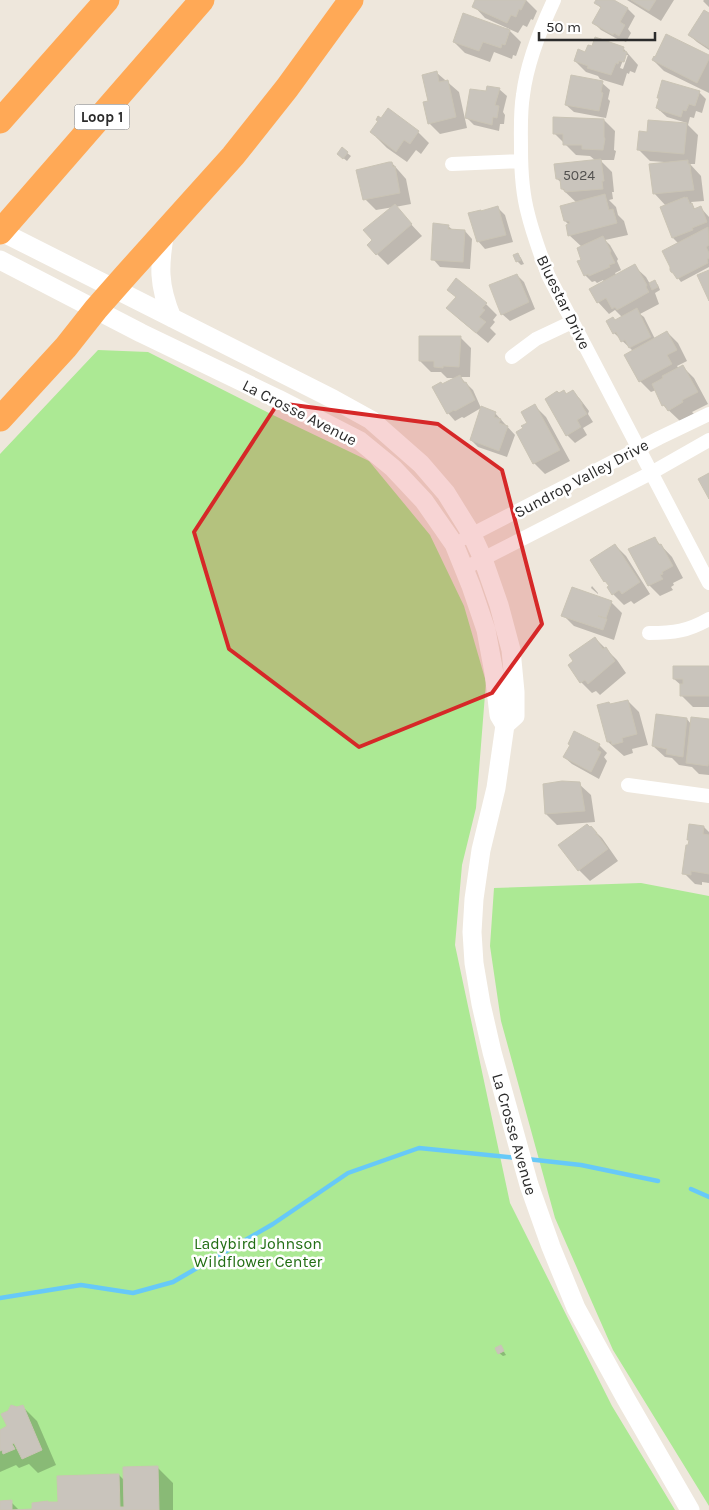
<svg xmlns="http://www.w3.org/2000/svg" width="709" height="1510" font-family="Karla,sans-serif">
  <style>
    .green { fill: #ace994 }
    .shadow { fill: #0003; fill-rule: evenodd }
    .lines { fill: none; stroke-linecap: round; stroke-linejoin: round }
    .stream { stroke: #67c9f8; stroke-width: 4.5 }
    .building { fill: #c9c4bc; stroke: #cac4b5 }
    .street { stroke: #fff; stroke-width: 14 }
    .secondary { stroke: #fff; stroke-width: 19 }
    .highway { stroke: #ffa956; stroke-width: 25 }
    .marked { fill: #d62828; fill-opacity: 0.2; stroke: #d62828; stroke-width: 4; stroke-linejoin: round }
    .labels { text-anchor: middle; stroke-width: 5; stroke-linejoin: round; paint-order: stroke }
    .number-label { font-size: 14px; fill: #52514f }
    .shield { fill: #fff; stroke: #6b6b6b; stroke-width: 1 }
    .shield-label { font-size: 15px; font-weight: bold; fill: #2b2b2b }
    .street-label { font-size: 16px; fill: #2b2b2b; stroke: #fff }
    .park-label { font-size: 16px; fill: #226e14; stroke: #fff }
  </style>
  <rect width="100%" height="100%" fill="#eee7dc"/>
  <!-- green -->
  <path class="green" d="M98 350 148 352 273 415 369 461 430 535 464 606 486 682 476 808 462 865 455 945 510 1203 612 1406 675 1510H0V454Z
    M641 883 709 896V1506L613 1350 555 1218 501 1021 490 946 494 888Z"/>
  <!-- shadow -->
  <path class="shadow" d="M477 0H526L537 11 533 20 531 19 527 27 523 25 518 33 485 18 474 6Z
    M597 0H612L628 9 635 16 628 29 631 33 626 42 622 40 621 41 601 30 594 23 602 9 596 3Z
    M627 0H674L661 21Z
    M704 0H709V7L703 1Z
    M709 14V50L697 42 689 35Z
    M507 28 521 42 516 56 513 55 512 59 494 52 490 62 465 53 454 42 506 30Z
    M624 49 638 65 635 73 630 71 629 74 627 73 623 86 600 79 598 76 586 72 575 61 586 54ZM625 55H628L623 69 620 68Z
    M709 57V93L664 71 653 60Z
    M437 73 459 92 467 128 440 134 429 123V101Z
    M602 83 610 90 608 99 610 101 606 118 574 112 566 105Z
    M499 89 507 96 503 112 505 115 504 124H500L499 131 474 125 467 118Z
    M699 92 706 99 702 113 696 111 694 118 690 117 688 125 698 135 695 164H690L701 176 704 201 691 202 695 209 701 208 709 217V267L681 282 678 278 679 244 673 238 661 208 666 206 654 193 664 162 650 161 639 150 648 133 687 123 667 117 657 108 660 99 658 97Z
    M604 120 615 131 614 150 616 151 614 160H600L612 172 614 192H612L613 199 609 200 616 207 618 215 624 221 628 235 605 240 610 245 618 259 617 261 621 270 615 273 617 276 634 266 646 277 650 284 654 281 658 285 660 290 655 293 659 304 640 314 644 317 655 339 667 332 678 343 687 361 677 366 679 369 683 367 694 378 708 404 692 412 694 414 680 421 663 405 656 390 651 392 640 381 633 351 614 333 608 321H615L622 317 615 310 609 314 598 302 604 282 603 280 597 283 595 281 592 282 585 275 582 247 569 235V225L565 221 577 203 562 189V183L557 179 596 161 590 156 576 155 554 133Z
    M418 132 429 143 421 154 416 150 407 162 387 148 376 137Z
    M342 149 351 156 347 161 342 157Z
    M392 163 406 179 411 204 395 207 422 236 388 265 377 254 374 240 394 207 376 210 365 199Z
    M498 208 505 215 513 242 485 249 478 241Z
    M448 226 453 230 465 231 472 239 470 269 440 267 433 259Z
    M518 254 521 258 524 264 521 265 517 261Z
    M517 275 524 282 535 309 510 321 502 314Z
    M486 304 497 315 493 320 495 322 490 328 496 334 488 343 459 319 448 308Z
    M460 337 471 348 470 377H460L473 390 481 408 495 413 515 435 507 457 478 447 471 440 481 408 464 418 462 417 455 421 448 413 442 386 456 378H447L441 372H431L420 361Z
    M564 391 567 395 573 392 580 399 589 411 588 414 593 422 583 428 587 435 575 443 567 435 547 399Z
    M535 406 546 417 570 461 545 474 534 463Z
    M655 539 672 557 683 578 673 583 674 585 671 587 673 590 660 596 649 585Z
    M615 545 626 556 650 594 634 604 631 601 624 605 613 594 611 586Z
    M592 586 598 593V594L591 588Z
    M611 602 622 613 614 640 574 626 563 615Z
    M595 638 617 660 626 673 600 695 596 691 592 693 581 682Z
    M709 668V707H693L682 696V686L674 679Z
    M628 701 639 712 648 745 632 749 633 753 624 756 608 742 599 706 611 705Z
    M687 719 691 724 709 720V775L699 774 692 767 679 765 672 758 665 757 653 746Z
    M599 745 607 753 604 757 607 761 599 779 572 764 564 757Z
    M579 784 591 795 595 822 557 825 546 814Z
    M690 825 704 827 709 832V883L702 882V885L695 884 684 873 689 847Z
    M591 827 602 838 618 861 590 881 579 870 590 828Z
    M501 1347 506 1355 503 1356 499 1353Z
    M22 1406 37 1421 56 1465 38 1473 29 1464 19 1468 16 1465 0 1472V1431L9 1427 17 1409Z
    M158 1468 173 1483V1510H34L59 1503 119 1475 125 1481Z
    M11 1502 19 1510H1Z"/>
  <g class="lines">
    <!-- stream -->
    <path class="stream" d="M527 1159 581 1165 658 1181
      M691 1189 709 1197
      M0 1298 81 1285 133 1293 173 1282 273 1224 348 1173 419 1148 517 1158"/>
  </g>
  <!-- building -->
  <path class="building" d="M475 0H526L521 10 519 9 516 17 511 15 507 23 472 7Z
    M596 0H614L628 8 620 22 625 25 619 36 614 33 613 35 592 23 601 7 594 3Z
    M631 0H656L649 11Z
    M704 10 709 13V48L688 35Z
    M463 13 510 30 505 45 502 44 501 48 483 42 479 51 453 42Z
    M666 34 709 55V59L697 83 652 60 654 56 655 57Z
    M595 37 624 47 623 51 627 52 624 62 619 61 618 64 616 63 611 75 587 68 588 66 574 61 578 49 585 52 588 45 592 46Z
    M437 71 439 82 448 80 456 117 428 124 423 102 428 101 422 75Z
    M571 75 603 81 601 92 603 93 599 111 565 105Z
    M662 80 700 91 695 106 689 104 686 111 683 110 681 117 659 110V109L656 108 659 98H657Z
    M487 86 500 88 495 105 499 106 497 118 493 117 492 125 465 118 470 89 486 91Z
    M388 108 419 131 410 144 404 140 396 152 370 132 378 121 376 120 378 116 381 118Z
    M553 117 604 119V137L605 139 603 150 582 149V145H563V134H553Z
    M648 120 687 123 684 154 637 150 639 131 647 132Z
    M342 147 348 152 343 159 337 154Z
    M601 159 604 181H602L603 189 565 192 564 189H561L560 179H556L554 164Z
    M688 160V164H690L691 173H690H691L694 190 653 194 649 164Z
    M389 162H392L393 167 395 166 400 193 363 200 356 170Z
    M605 194 609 210 613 209 617 223 568 236 566 225 570 223 569 221H564L560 206Z
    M685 197V198L687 197 690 204 692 203 694 209 701 206 707 222 692 228 693 230 672 238 660 207Z
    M395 204 412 224 376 255 367 245 372 240 363 230Z
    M498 206 506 235 477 242 468 213 481 210V211Z
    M433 223 449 225 448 229 465 230 463 262 431 260Z
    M708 227 709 245 706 247 709 253V258L707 259 708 263 677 279 673 273 671 272 670 270V267L662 251Z
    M603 236 611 251 610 253 615 263 609 265 610 267 589 276 588 274 584 276 577 261 581 260 577 248Z
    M518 253 521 260 516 262 513 255Z
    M635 264 647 285 646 287 649 292 617 310 615 307 612 309 606 298 597 303 589 289Z
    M709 270V301L697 275Z
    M517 274 529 302 501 315 489 285Z
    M456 278 487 303 482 308 485 310 479 317 486 322 476 333 446 308 456 297 447 290Z
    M655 280 658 287 652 290 649 283Z
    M637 308 651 337 629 348 625 340 621 342 616 332 613 334 606 321 613 317 615 320Z
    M667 331 677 350 667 355 672 364 639 382 624 355Z
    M419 336H461L459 367 443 366V368L434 367V361H419Z
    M683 365 698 392 682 400 683 402 668 411 664 405 662 406 652 384 663 378 662 376Z
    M460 375 464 383 466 382 475 400 455 411 454 410 447 414 432 387 441 382 442 384Z
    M564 390 566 394 573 390 582 403V406L587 414 577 420 581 427 566 436 545 399 557 391 559 393Z
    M535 404 560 450 533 464 516 432 523 428 521 426 527 423 521 412Z
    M481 406 496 412 494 417 501 419 499 423 508 426 499 451 470 440Z
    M709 473V499L698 479Z
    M655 537 659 545 661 544 673 566 662 572 663 574 660 575 663 579 648 586 628 549Z
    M615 544 640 582 622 594 619 590 612 595 607 587 609 586 605 581 604 582 590 560Z
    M572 587 612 601 606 618 598 616 607 619 603 630 561 616Z
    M595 637 603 649 606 647 615 661 588 684 585 680 580 683 568 665 573 661 569 655Z
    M673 666H709V696H680V684H683V679H673Z
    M628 700 637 734 622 738 623 742 612 745 611 741 607 742 597 705 609 702 610 704Z
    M656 714 687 718 683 757 666 754 667 749 652 746Z
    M691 717 709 719V761L708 766 686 763Z
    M574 731 600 744 597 750 601 752 591 772 563 757 570 745 568 744Z
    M562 781 580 782 585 811 545 814 543 784Z
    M587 824 590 827 591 826 597 833 595 835 597 834 608 849 578 871 558 845Z
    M689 824 704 826 703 834 709 835V874L691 871V875L682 874 686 845H688L689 840H687Z
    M501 1345 504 1351 498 1354 495 1348Z
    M11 1405 17 1407 23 1405 42 1450 22 1459 14 1443 12 1444 15 1449 3 1454 2 1450 0 1451V1430L7 1426 1 1414 8 1411Z
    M158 1466 159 1510H0V1501L12 1500V1510L32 1509V1503L48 1501V1502H58L57 1476 117 1474H119L120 1507H124L123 1467Z"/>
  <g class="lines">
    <!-- street -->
    <path class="street" d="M554 0C540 30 527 62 523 95 520 113 521 131 521 149 521 170 522 192 528 214 533 235 541 255 548 275L709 583
      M452 164 521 161
      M512 357 536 339 572 322
      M465 538 659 438 709 414
      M465 568 651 473 709 440
      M649 633C674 633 688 631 709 619
      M628 785 709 796"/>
    <!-- secondary -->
    <path class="secondary" d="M0 231 333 399 371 420 421 464 446 493 472 535 483 559 499 605 511 650 515 692V716L505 725
      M165 231C159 265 158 285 172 318
      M0 260 141 333 278 399 360 441 393 468 424 501 454 544 471 586 486 630 494 673 499 715 505 725 496 788 481 850 474 899 472 932 474 963 481 1004 492 1052 529 1185 551 1247 576 1308 626 1399 690 1510"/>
    <!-- highway -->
    <path class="highway" d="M0 121 107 0
      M0 232 202 0
      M0 419 66 347 96 309 126 275 233 156 287 88 351 0"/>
  </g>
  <!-- marked area -->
  <path class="marked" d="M278 403 438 424 502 470 542 624 492 693 359 747 229 649 194 532Z"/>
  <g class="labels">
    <!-- number labels -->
    <g class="number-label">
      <text x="579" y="180">5024</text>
    </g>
    <!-- shield labels -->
    <rect class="shield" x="74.5" y="104.5" width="55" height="25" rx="4"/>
    <g class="shield-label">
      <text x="102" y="122">Loop 1</text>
    </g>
    <!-- street labels -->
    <g class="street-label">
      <text transform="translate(564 302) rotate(64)" y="6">Bluestar Drive</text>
      <text transform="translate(300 412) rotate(27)" y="6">La Crosse Avenue</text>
      <text transform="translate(581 478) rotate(-28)" y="6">Sundrop Valley Drive</text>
      <text transform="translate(515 1134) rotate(74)" y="6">La Crosse Avenue</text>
    </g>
    <!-- park labels -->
    <g class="park-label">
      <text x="258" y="1249">Ladybird Johnson<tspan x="258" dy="18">Wildflower Center</tspan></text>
    </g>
  </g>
  <!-- scale -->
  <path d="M539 32v8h116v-8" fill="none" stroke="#2b2b2b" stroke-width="2.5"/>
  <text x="546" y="32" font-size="15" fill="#2b2b2b" stroke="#ffffff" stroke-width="4" paint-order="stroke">50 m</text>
</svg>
